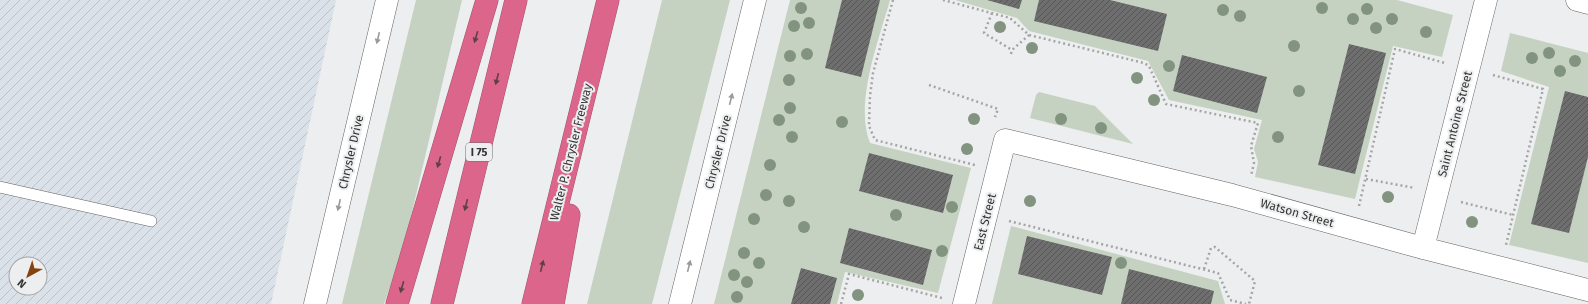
<svg xmlns="http://www.w3.org/2000/svg" width="1588" height="304" font-family="'Fira Sans',sans-serif">
  <style>
    .industrial { fill: url(#industrial-furrows); fill-rule: evenodd }
    .green { fill: #c5d2c2 }
    .building { fill: url(#building-hatch) }
    .lines { fill: none; stroke-linecap: round; stroke-linejoin: round }
    .service-casing { stroke: #636364; stroke-width: 12 }
    .minor-casing { stroke: #636364; stroke-width: 23 }
    .motorway-casing { stroke: #a1546d; stroke-width: 23 }
    .path { stroke: #a5a5a6; stroke-width: 2.5; stroke-dasharray: 2 3; stroke-linecap: butt }
    .service { stroke: #fff; stroke-width: 11 }
    .minor { stroke: #fff; stroke-width: 22 }
    .motorway { stroke: #dc658b; stroke-width: 22 }
    .tree { fill: #829480 }
    .oneway { fill: #5e404a }
    .oneway2 { fill: #9a9a9a }
    .labels { text-anchor: middle; stroke-width: 4; stroke-linejoin: round; paint-order: stroke }
    .shield { fill: #edeeef; stroke: #6c6c6c; stroke-width: 1 }
    .shield-label { font-size: 11px; font-weight: bold; fill: #343434 }
    .street-label { font-size: 12px; fill: #343434; stroke: #edeeef }
  </style>
  <defs>
    <pattern id="industrial-furrows" width="10" height="10" patternUnits="userSpaceOnUse"><rect width="10" height="10" fill="#dbe1e8"/><path d="M-1 1l2-2M0 10L10 0M9 11l2-2" fill="none" stroke="#bdc2c8"/></pattern>
    <pattern id="building-hatch" width="6" height="6" patternUnits="userSpaceOnUse"><rect width="6" height="6" fill="#6e6e6f"/><path d="M-1 1l2-2M0 6l6-6M5 7l2-2" fill="none" stroke="#565657"/></pattern>
  </defs>
  <rect width="100%" height="100%" fill="#edeeef"/>
  <!-- industrial -->
  <path class="industrial" d="M0 0H336L271 304H0ZM16 264H40V288H16Z"/>
  <!-- green -->
  <path class="green" d="M416 0H462L408 229 399 262 384 304H342Z
    M662 0H730L652 304H587Z
    M790 0H890C879 40 854 103 870 143L971 168 938 293 845 272 837 304H714Z
    M955 0H1397L1453 15 1442 57 1393 46 1355 199 1255 177 1258 162 1254 149 1262 120 1169 100 1148 61 1029 31 1017 18Z
    M1510 33 1588 53V263L1509 245 1549 87 1501 71Z
    M1039 92 1095 106 1133 144 1030 118 1036 95Z
    M1011 226 1218 281 1225 304H992Z"/>
  <!-- building -->
  <path class="building" d="M842 0H880L861 77 825 68Z
    M987 0H1022L1019 9Z
    M1039 0H1110L1167 14 1158 51 1034 21Z
    M1349 44 1386 53 1355 174 1318 165Z
    M1182 55 1267 77 1257 113 1173 91Z
    M1565 91 1588 97V157L1569 233 1531 224Z
    M869 153 953 175 943 213 859 191Z
    M849 228 932 250 923 285 840 263Z
    M1027 236 1112 257 1102 295 1018 274Z
    M801 268 837 278 830 304H791Z
    M1129 269 1214 291 1211 304H1121Z"/>
  <g class="lines">
    <!-- service casing -->
    <g class="service-casing">
      <path id="service" d="M0 187 151 221"/>
    </g>
    <!-- minor casing -->
    <g class="minor-casing">
      <path id="minor" d="M1577 0 1588 3
        M1423 248 1486 0
        M315 304 387 0
        M680 304 755 0
        M964 304 1005 140 1232 195 1423 248 1588 290"/>
    </g>
    <!-- motorway casing -->
    <g class="motorway-casing">
      <path id="motorway" d="M397 304 487 0
        M442 304 516 0
        M533 304 608 0
        M553 304 569 215"/>
    </g>
    <!-- path -->
    <path class="path" d="M893 0 873 73 870 96 869 126 875 140 975 165
      M943 0 1010 18 1029 35 1144 63 1149 66 1166 104 1258 123 1251 146 1254 163 1251 176
      M992 13 984 33 1012 50
      M1011 54 1012 50 1029 35
      M1493 75 1543 89 1506 245
      M929 85 998 109 995 117
      M1366 179 1415 188
      M1461 202 1513 215
      M1359 206 1395 49 1445 63
      M1009 221 1218 273 1230 300 1246 304
      M1204 269 1211 248 1215 247 1255 281 1249 304
      M841 304 849 274 942 298"/>
    <!-- service -->
    <use href="#service" class="service"/>
    <!-- minor -->
    <use href="#minor" class="minor"/>
    <!-- motorway -->
    <use href="#motorway" class="motorway"/>
  </g>
  <!-- trees -->
  <g class="tree">
    <circle cx="801" cy="8" r="6"/>
    <circle cx="1322" cy="8" r="6"/>
    <circle cx="1367" cy="9" r="6"/>
    <circle cx="1223" cy="10" r="6"/>
    <circle cx="1240" cy="16" r="6"/>
    <circle cx="1353" cy="19" r="6"/>
    <circle cx="1392" cy="19" r="6"/>
    <circle cx="809" cy="23" r="6"/>
    <circle cx="794" cy="26" r="6"/>
    <circle cx="1000" cy="27" r="6"/>
    <circle cx="1376" cy="28" r="6"/>
    <circle cx="1426" cy="32" r="6"/>
    <circle cx="1294" cy="46" r="6"/>
    <circle cx="1032" cy="48" r="6"/>
    <circle cx="1549" cy="53" r="6"/>
    <circle cx="807" cy="54" r="6"/>
    <circle cx="790" cy="56" r="6"/>
    <circle cx="1532" cy="58" r="6"/>
    <circle cx="1575" cy="61" r="6"/>
    <circle cx="1169" cy="66" r="6"/>
    <circle cx="1560" cy="71" r="6"/>
    <circle cx="1137" cy="78" r="6"/>
    <circle cx="789" cy="80" r="6"/>
    <circle cx="1299" cy="91" r="6"/>
    <circle cx="1154" cy="100" r="6"/>
    <circle cx="790" cy="108" r="6"/>
    <circle cx="974" cy="119" r="6"/>
    <circle cx="1061" cy="119" r="6"/>
    <circle cx="779" cy="120" r="6"/>
    <circle cx="842" cy="122" r="6"/>
    <circle cx="1101" cy="128" r="6"/>
    <circle cx="792" cy="137" r="6"/>
    <circle cx="1278" cy="137" r="6"/>
    <circle cx="967" cy="149" r="6"/>
    <circle cx="770" cy="165" r="6"/>
    <circle cx="766" cy="195" r="6"/>
    <circle cx="1388" cy="197" r="6"/>
    <circle cx="789" cy="201" r="6"/>
    <circle cx="1030" cy="201" r="6"/>
    <circle cx="952" cy="207" r="6"/>
    <circle cx="896" cy="215" r="6"/>
    <circle cx="754" cy="219" r="6"/>
    <circle cx="1472" cy="222" r="6"/>
    <circle cx="804" cy="227" r="6"/>
    <circle cx="942" cy="251" r="6"/>
    <circle cx="744" cy="253" r="6"/>
    <circle cx="759" cy="263" r="6"/>
    <circle cx="1121" cy="263" r="6"/>
    <circle cx="734" cy="275" r="6"/>
    <circle cx="747" cy="282" r="6"/>
    <circle cx="858" cy="295" r="6"/>
    <circle cx="737" cy="297" r="6"/>
  </g>
  <!-- one-way arrows -->
  <defs><path id="oneway-solid" d="M-6-.8H1V-3.2L6.5 0L1 3.2V.8H-6Z"/></defs>
  <g class="oneway">
    <use href="#oneway-solid" transform="translate(476 37) rotate(106)"/>
    <use href="#oneway-solid" transform="translate(497 79) rotate(104)"/>
    <use href="#oneway-solid" transform="translate(439 162) rotate(106)"/>
    <use href="#oneway-solid" transform="translate(466 205) rotate(104)"/>
    <use href="#oneway-solid" transform="translate(542 266) rotate(-76)"/>
    <use href="#oneway-solid" transform="translate(402 287) rotate(106)"/>
  </g>
  <g class="oneway2">
    <use href="#oneway-solid" transform="translate(378 38) rotate(103)"/>
    <use href="#oneway-solid" transform="translate(731 99) rotate(-76)"/>
    <use href="#oneway-solid" transform="translate(339 205) rotate(103)"/>
    <use href="#oneway-solid" transform="translate(689 266) rotate(-76)"/>
  </g>
  <g class="labels">
    <!-- shield labels -->
    <rect class="shield" x="466" y="143" width="26" height="18" rx="3"/>
    <g class="shield-label">
      <text x="479" y="156">I 75</text>
    </g>
    <!-- street labels -->
    <g class="street-label">
      <text transform="translate(1455 124) rotate(-76)" y="4">Saint Antoine Street</text>
      <text transform="translate(351 152) rotate(-77)" y="4">Chrysler Drive</text>
      <text transform="translate(571 152) rotate(-76)" y="4">Walter P. Chrysler Freeway</text>
      <text transform="translate(718 152) rotate(-76)" y="4">Chrysler Drive</text>
      <text transform="translate(1297 213) rotate(16)" y="4">Watson Street</text>
      <text transform="translate(985 222) rotate(-76)" y="4">East Street</text>
    </g>
  </g>
  <!-- north arrow -->
  <g transform="translate(28 276) rotate(220)"><circle r="19" fill="#edeeef" stroke="#a3a4a4"/>
  <path d="M0-3L7 15L0 10L-7 15Z" fill="#854311"/>
  <text y="-6" font-size="11" font-weight="bold" text-anchor="middle" fill="#343434">N</text>
  </g>
</svg>
